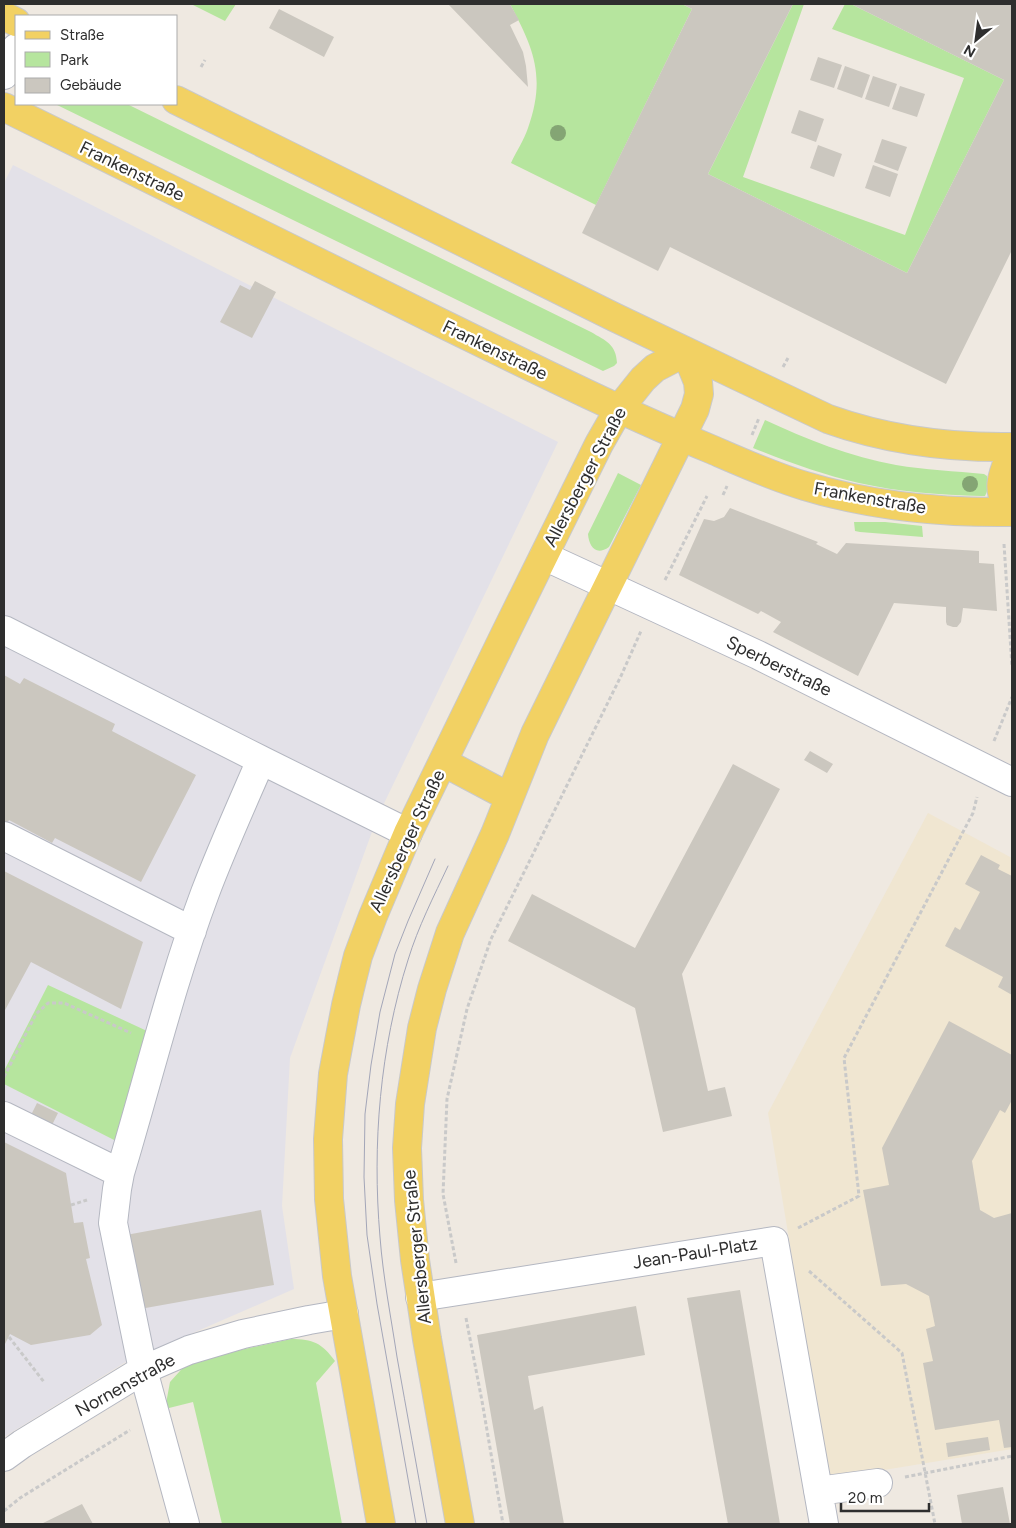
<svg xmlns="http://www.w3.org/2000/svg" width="1016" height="1528" font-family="Figtree,sans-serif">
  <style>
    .industrial { fill: #e3e1e8 }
    .education { fill: #f0e6d1 }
    .green { fill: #b6e59e }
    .building { fill: #cbc7bf }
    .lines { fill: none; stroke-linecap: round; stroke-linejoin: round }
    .minor-casing { stroke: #b4b7c1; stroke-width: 30 }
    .major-casing { stroke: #c9c9c9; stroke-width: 30 }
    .path { stroke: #c9c9c9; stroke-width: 3; stroke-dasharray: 4 2.5; stroke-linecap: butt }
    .minor { stroke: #fff; stroke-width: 28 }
    .major { stroke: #f2d163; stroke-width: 28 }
    .tram { stroke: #a3a6b8; stroke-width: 1 }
    .tree { fill: #84a574 }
    .labels { text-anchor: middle; stroke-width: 4.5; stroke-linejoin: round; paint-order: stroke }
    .street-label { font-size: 18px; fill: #2e2e2e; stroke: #fff }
  </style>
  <rect width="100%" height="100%" fill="#efe9e1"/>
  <!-- industrial -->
  <path class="industrial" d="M13 165 558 442 377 818 290 1058 282 1206 294 1289 124 1363 4 1437V183Z"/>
  <!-- education -->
  <path class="education" d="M928 813 1012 858V1449L829 1479 768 1113Z"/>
  <!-- green -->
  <path class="green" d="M191 4H236L225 21Z
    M510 4H682L692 9 596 205 511 163C516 152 524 140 528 128 546 77 534 49 510 4Z
    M793 4H804L743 177 905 235 964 78 832 29 845 4H851L1004 80 907 273 708 174Z
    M55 104H127L591 332C606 341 616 344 617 363L614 366 603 371Z
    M765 420C806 439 851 457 896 465 925 470 955 471 984 474L987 476C989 482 988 491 985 496H981C940 495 899 492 859 483 823 475 788 462 753 448Z
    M618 473 641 485 609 547C596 556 589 547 588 534Z
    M854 522H885L922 526 923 537 860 532 855 531Z
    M48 985 147 1031 118 1142 4 1084V1071Z
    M291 1339C313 1339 322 1343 335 1361L316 1383 342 1524H222L193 1402 165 1409 170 1382 189 1361Z"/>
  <!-- building -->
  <path class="building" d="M448 4H510L519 20 510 25 523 52 526 66 528 87Z
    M682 4H793L708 174 907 273 1004 80 851 4H1012V250L946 384 670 247 658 271 582 233 692 9Z
    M279 9 334 37 324 57 269 28Z
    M818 57 842 65 834 88 810 80Z
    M845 66 870 75 862 98 837 89Z
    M873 76 897 84 889 107 865 99Z
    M900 86 925 94 917 117 892 109Z
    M799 110 824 119 816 142 791 133Z
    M882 139 907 147 898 171 874 162Z
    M818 145 842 154 834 177 810 168Z
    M873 165 898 174 890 197 865 188Z
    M255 281 276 292 252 338 220 322 240 285 250 290Z
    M730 508 818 542 816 544 837 554 846 543 979 551V563L994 564 997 611 963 608 961 622 957 627H953L947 625 946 622V607L894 603 858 676 773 632 781 622 761 611 758 614 679 575 704 519 714 521 724 517Z
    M4 675 20 684 24 678 115 724 112 731 196 775 141 882 55 838 52 843 9 820 4 830Z
    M810 751 833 764 827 773 804 760Z
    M733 764 780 789 682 974 708 1091 725 1087 732 1116 663 1132 635 1008 508 941 532 894 635 948Z
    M981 855 1000 865 998 869 1012 876V995L998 987 1003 977 945 946 955 927 960 930 980 892 965 884Z
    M4 871 143 942 121 1009 31 962 4 1012Z
    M949 1021 1012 1055V1100L1005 1113 1000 1110 972 1161 980 1210 994 1218 1012 1213V1447L1004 1448 999 1420 935 1430 923 1363 933 1361 926 1329 935 1326 929 1296 906 1284 881 1286 863 1190 889 1185 882 1148Z
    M37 1103 58 1113 52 1125 31 1115Z
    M4 1142 66 1173 74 1223 83 1222 90 1258 86 1259 102 1325 90 1335 31 1345 10 1334 4 1346Z
    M261 1210 274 1285 140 1309 126 1235Z
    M740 1290 757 1390 780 1524H728L687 1298Z
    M636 1306 645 1355 528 1376 534 1410 543 1406 564 1524H510L477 1335Z
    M988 1437 990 1450 948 1457 946 1443Z
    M1003 1487 1010 1524H962L957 1495Z
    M82 1504 93 1524H41Z"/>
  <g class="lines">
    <!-- minor casing -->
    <g class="minor-casing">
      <path id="minor" d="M4 75 16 48
        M544 556 758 655 1012 782
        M4 630 261 760
        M4 836 192 931
        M4 1116 120 1173
        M420 1297 774 1241 824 1524
        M4 1457 22 1444 143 1370 189 1350 243 1334 309 1320 344 1314
        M818 1491 878 1483
        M185 1524 143 1370 113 1223 117 1189 120 1173C148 1080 171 984 205 893 222 848 242 804 261 760L408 833"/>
    </g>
    <!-- major casing -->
    <g class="major-casing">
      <path id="major" d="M4 16 16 22
        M176 100 614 317 828 419C887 440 949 448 1012 447
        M4 107C149 178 293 250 439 322 529 366 619 411 713 450 743 463 774 477 805 486 871 506 943 513 1012 512
        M1012 451C1005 469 992 493 1012 506
        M443 762 509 797
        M381 1524 337 1276 329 1199 328 1139 333 1074 346 1005 352 980 358 956 373 916 408 833 507 630 599 444 619 409 643 379 655 368 686 352
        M460 1524 427 1339 415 1260 409 1200 407 1148 410 1104 422 1028 432 989 450 933 495 834 535 734 695 409 699 394 698 382 686 352"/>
    </g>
    <!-- path -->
    <path class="path" d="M201 67 205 60
      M783 367 788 358
      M752 435 759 418
      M723 495 727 486
      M1004 544 1012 667
      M665 580 707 496
      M994 741 1012 697
      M4 1077 36 1014 48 1003H64L131 1033
      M71 1205 87 1200
      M798 1228 859 1196 844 1058 973 813 977 797
      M456 1263 443 1194 447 1099 467 1009 491 939 621 676 641 631
      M809 1271 902 1353 935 1524
      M466 1318 482 1401 503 1524
      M9 1337 44 1382
      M905 1477 1012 1456
      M4 1511 20 1498 130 1430"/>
    <!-- minor -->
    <use href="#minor" class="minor"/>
    <!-- major -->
    <use href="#major" class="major"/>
    <!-- tram -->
    <path class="tram" d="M416 1524 377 1304 367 1235 364 1177 365 1114 371 1065 380 1012 395 954 408 921 435 859
      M427 1524C417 1468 407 1413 397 1357 391 1317 383 1277 380 1237 372 1144 380 1048 408 960 418 927 434 896 448 866"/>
  </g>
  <!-- trees -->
  <g class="tree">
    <circle cx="558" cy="133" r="8"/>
    <circle cx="970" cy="484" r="8"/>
  </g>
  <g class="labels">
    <!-- street labels -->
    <g class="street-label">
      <text transform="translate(132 171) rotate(26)" y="6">Frankenstraße</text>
      <text transform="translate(495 350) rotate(26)" y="6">Frankenstraße</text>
      <text transform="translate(585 477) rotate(-62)" y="6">Allersberger Straße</text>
      <text transform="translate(870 498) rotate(10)" y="6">Frankenstraße</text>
      <text transform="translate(779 666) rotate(26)" y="6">Sperberstraße</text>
      <text transform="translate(407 841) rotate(-65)" y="6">Allersberger Straße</text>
      <text transform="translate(417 1247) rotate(-96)" y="6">Allersberger Straße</text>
      <text transform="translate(695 1253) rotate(-9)" y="6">Jean-Paul-Platz</text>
      <text transform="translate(125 1385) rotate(-29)" y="6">Nornenstraße</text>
    </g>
  </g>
  <!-- border -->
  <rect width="1016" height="1528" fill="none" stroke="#2e2e2e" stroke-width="10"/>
  <!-- legend -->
  <rect x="15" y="15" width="162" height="90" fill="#ffffff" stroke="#ababab"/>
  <rect x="25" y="31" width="25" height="8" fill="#f2d163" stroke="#ababab"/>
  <text x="60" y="40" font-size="15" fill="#2e2e2e">Straße</text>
  <rect x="25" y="52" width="25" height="15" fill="#b6e59e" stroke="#ababab"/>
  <text x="60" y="65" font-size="15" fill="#2e2e2e">Park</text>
  <rect x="25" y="78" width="25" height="15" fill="#cbc7bf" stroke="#ababab"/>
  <text x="60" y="90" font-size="15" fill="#2e2e2e">Gebäude</text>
  <!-- north arrow -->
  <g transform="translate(976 40) rotate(209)" stroke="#ffffff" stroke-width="4" paint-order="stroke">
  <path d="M0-4L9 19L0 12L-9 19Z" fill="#2e2e2e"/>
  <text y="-8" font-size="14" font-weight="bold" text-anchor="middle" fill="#2e2e2e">N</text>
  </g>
  <!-- scale -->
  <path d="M841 1503v8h88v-8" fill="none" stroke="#2e2e2e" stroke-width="2.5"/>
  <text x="848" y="1503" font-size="15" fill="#2e2e2e" stroke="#ffffff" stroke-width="4" paint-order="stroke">20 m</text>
</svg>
